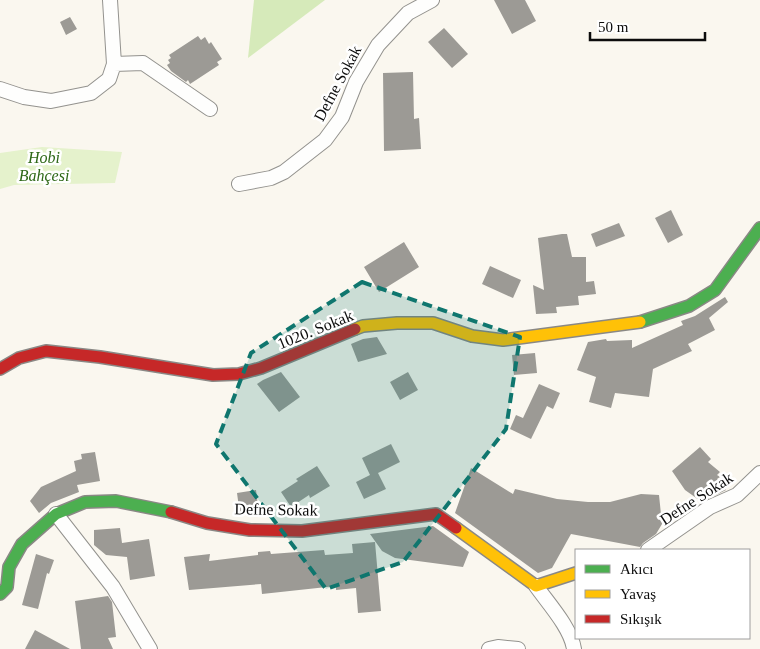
<svg xmlns="http://www.w3.org/2000/svg" width="760" height="649" font-family="Georgia,serif">
  <style>
    .green { fill: #e5f2cc }
    .forest { fill: #d6eaba }
    .building { fill: #9c9a95 }
    .lines { fill: none; stroke-linecap: round; stroke-linejoin: round }
    .street-casing { stroke: #93928e; stroke-width: 16 }
    .fast-casing { stroke: #8a8885; stroke-width: 14 }
    .slow-casing { stroke: #8a8885; stroke-width: 14 }
    .jam-casing { stroke: #8a8885; stroke-width: 14 }
    .street { stroke: #fefefd; stroke-width: 14 }
    .fast { stroke: #4caf50; stroke-width: 11 }
    .slow { stroke: #ffc107; stroke-width: 11 }
    .jam { stroke: #c62828; stroke-width: 11 }
    .marked { fill: #0f766e; fill-opacity: 0.2; stroke: #0f766e; stroke-width: 4; stroke-dasharray: 10 6; stroke-linejoin: round }
    .labels { text-anchor: middle; stroke-width: 5; stroke-linejoin: round; paint-order: stroke }
    .street-label { font-size: 16px; fill: #0c0c0c; stroke: #fff }
    .park-label { font-size: 16px; font-style: italic; fill: #2e6817; stroke: #fff }
  </style>
  <rect width="100%" height="100%" fill="#faf7ef"/>
  <!-- green -->
  <path class="green" d="M42 147 122 152 115 183 14 185 0 189V153Z"/>
  <!-- forest -->
  <path class="forest" d="M254 0H325L248 58Z"/>
  <!-- building -->
  <path class="building" d="M494 0H525L536 21 512 34Z
    M70 17 77 29 66 35 60 22Z
    M444 28 468 54 452 68 428 42Z
    M198 36 201 40 205 37 209 44 211 42 222 59 217 62 219 65 190 84 188 80 186 82 171 71 167 65 170 63 168 60 171 58 169 55Z
    M413 72 414 119 419 118 421 149 384 151 383 73Z
    M671 210 683 235 668 243 655 218Z
    M619 223 625 236 596 247 591 234Z
    M562 234H567L572 257H586V282L594 281 596 294 578 296 579 305 556 307 557 313 536 314 533 285 544 290 538 238Z
    M404 242 419 267 379 292 364 267Z
    M490 266 521 280 513 298 482 284Z
    M725 297 728 302 709 318 715 330 688 344 692 351 653 369 649 397 615 393 611 408 589 402 596 377 577 370 588 342 606 339 607 341 632 340V348L683 325 681 321 695 316Z
    M377 337 387 354 358 362 351 344 363 339Z
    M535 353 537 373 514 375 512 355Z
    M281 372 300 397 279 412 257 384 263 380Z
    M408 372 418 390 400 400 390 382Z
    M539 384 560 393 553 409 547 406 531 439 510 429 516 415 523 418Z
    M391 444 400 462 378 473 386 489 364 499 356 482 370 475 362 458Z
    M700 447 711 459 708 462 720 472 717 475 720 477 717 479 726 490 702 502 685 490 672 471Z
    M95 452 100 481 77 485 79 492 51 503 39 513 30 501 41 487 76 471 74 461 82 459 81 454Z
    M317 466 330 486 310 498 309 495 291 507 281 492 298 481 296 479Z
    M471 468 513 494 515 489 557 499 588 502H610L641 494 659 495 662 524 656 534 643 543 640 547 571 534 552 568 538 573 455 513Z
    M256 490 259 513 240 515 237 493Z
    M433 526 469 552 463 567 395 558 382 551 370 534Z
    M120 528 122 543 149 539 155 576 130 580 127 557 106 555 94 545V530Z
    M375 542 381 611 358 613 356 588 336 590V586L262 594 261 584 189 590 184 557 210 554 209 561 258 555V552L270 551 271 554 324 550 325 555 353 553 352 544Z
    M36 554 54 560 49 574 47 573 38 609 22 605Z
    M108 596 112 602 116 637 108 638 113 649H81L75 601Z
    M35 630 70 649H25Z"/>
  <g class="lines">
    <!-- street casing -->
    <g class="street-casing">
      <path id="street" d="M114 64 143 63 210 109
        M0 89 24 97 51 101 91 93 109 79 114 64 110 0
        M239 184 271 178 284 172 325 140 342 117 356 82 378 45 408 13 432 0
        M56 514 113 587 150 649
        M648 550 710 507 737 495 760 473
        M536 586C548 603 571 628 574 649
        M489 649 498 647 518 649"/>
    </g>
    <!-- fast casing -->
    <g class="fast-casing">
      <path id="fast" d="M640 322 689 306 715 290 760 228
        M0 594 7 587 9 567 22 544 56 514 85 502 116 501 171 512"/>
    </g>
    <!-- slow casing -->
    <g class="slow-casing">
      <path id="slow" d="M355 329 363 326 397 323H433L472 336 503 340 640 322
        M456 528 536 586 576 573"/>
    </g>
    <!-- jam casing -->
    <g class="jam-casing">
      <path id="jam" d="M0 369 19 358 46 351 100 357 213 375 239 374 261 368 355 329
        M171 512 207 523 250 530 302 531 436 514 456 528"/>
    </g>
    <!-- street -->
    <use href="#street" class="street"/>
    <!-- fast -->
    <use href="#fast" class="fast"/>
    <!-- slow -->
    <use href="#slow" class="slow"/>
    <!-- jam -->
    <use href="#jam" class="jam"/>
  </g>
  <!-- marked area -->
  <path class="marked" d="M362 282 520 337 506 429 403 562 326 589 216 444 251 353Z"/>
  <g class="labels">
    <!-- street labels -->
    <g class="street-label">
      <text transform="translate(337 83) rotate(-62)" y="6">Defne Sokak</text>
      <text transform="translate(315 329) rotate(-22)" y="6">1020. Sokak</text>
      <text transform="translate(696 498) rotate(-33)" y="6">Defne Sokak</text>
      <text transform="translate(276 509) rotate(1)" y="6">Defne Sokak</text>
    </g>
    <!-- park labels -->
    <g class="park-label">
      <text x="44" y="163">Hobi<tspan x="44" dy="18">Bahçesi</tspan></text>
    </g>
  </g>
  <!-- legend -->
  <rect x="575" y="549" width="175" height="90" fill="#ffffff" stroke="#9e9e9e"/>
  <rect x="585" y="565" width="25" height="8" fill="#4caf50" stroke="#9e9e9e"/>
  <text x="620" y="574" font-size="15" fill="#0c0c0c">Akıcı</text>
  <rect x="585" y="590" width="25" height="8" fill="#ffc107" stroke="#9e9e9e"/>
  <text x="620" y="599" font-size="15" fill="#0c0c0c">Yavaş</text>
  <rect x="585" y="615" width="25" height="8" fill="#c62828" stroke="#9e9e9e"/>
  <text x="620" y="624" font-size="15" fill="#0c0c0c">Sıkışık</text>
  <!-- scale -->
  <path d="M590 32v8h115v-8" fill="none" stroke="#0c0c0c" stroke-width="2.5"/>
  <text x="598" y="32" font-size="15" fill="#0c0c0c" stroke="#ffffff" stroke-width="4" paint-order="stroke">50 m</text>
</svg>
